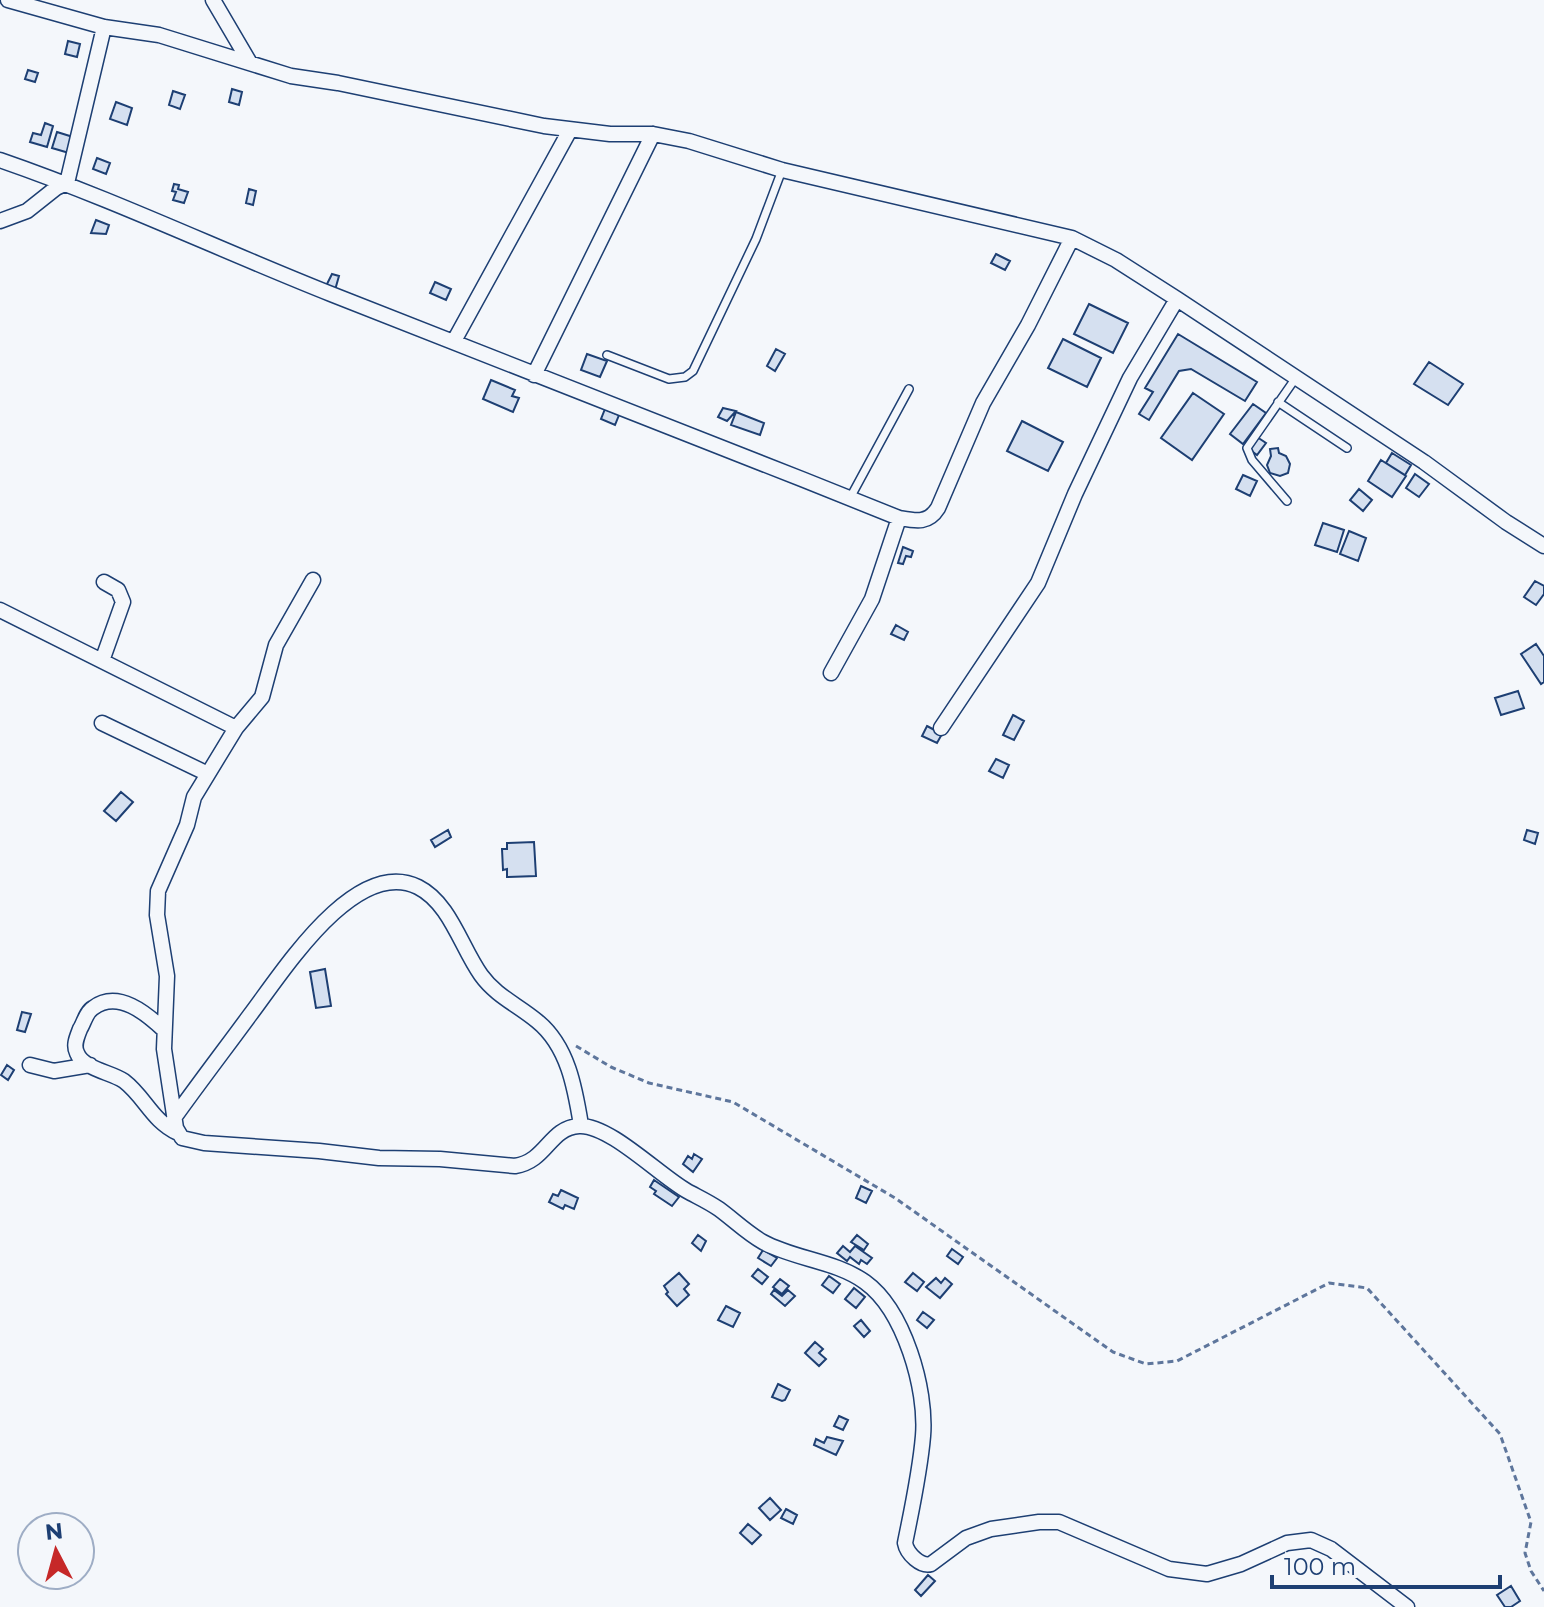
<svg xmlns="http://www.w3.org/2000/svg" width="1544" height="1607" font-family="Montserrat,sans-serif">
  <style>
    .building { fill: #d5e0f0; stroke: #1d3f73; stroke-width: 2 }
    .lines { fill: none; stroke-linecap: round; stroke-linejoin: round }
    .lane-casing { stroke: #1d3f73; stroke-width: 10 }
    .street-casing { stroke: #1d3f73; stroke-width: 17 }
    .path { stroke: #5e769c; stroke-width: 3; stroke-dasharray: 6 4; stroke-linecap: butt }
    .lane { stroke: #f4f7fb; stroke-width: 7 }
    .street { stroke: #f4f7fb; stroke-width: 14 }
  </style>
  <rect width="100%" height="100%" fill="#f4f7fb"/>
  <!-- building -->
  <path class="building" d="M68 41 80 44 77 57 65 54Z
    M28 70 38 73 35 82 25 79Z
    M232 89 242 92 239 105 229 102Z
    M173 91 185 95 180 109 169 105Z
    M116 102 132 108 127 125 110 119Z
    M45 123 53 126 47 147 30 142 33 133 41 135Z
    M57 132 73 137 69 153 52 148Z
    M97 158 110 163 106 174 93 169Z
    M174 184 179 185 178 189 188 192 184 203 173 200 176 192 172 191Z
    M249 189 256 191 253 205 246 203Z
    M96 220 109 225 106 234 91 233Z
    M996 254 1010 261 1005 270 991 263Z
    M332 274 339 276 335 290 325 288Z
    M435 282 451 289 446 300 430 293Z
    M1089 304 1128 323 1113 353 1074 334Z
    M1178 334 1257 382 1245 401 1191 369 1179 371 1149 420 1139 414 1153 392 1145 388Z
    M1063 339 1101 358 1087 387 1048 368Z
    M776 349 785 354 775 371 767 366Z
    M587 354 607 361 600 377 581 370Z
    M1429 362 1463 384 1448 405 1414 384Z
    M491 380 515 390 512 396 519 398 513 412 483 399Z
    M1193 393 1224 414 1192 460 1161 438Z
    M1253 404 1266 413 1243 444 1230 434Z
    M723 408 736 411 727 421 718 417Z
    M605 409 619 415 615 425 601 419Z
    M736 412 764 423 760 435 731 425Z
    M1022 421 1063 442 1048 471 1007 451Z
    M1257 437 1266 443 1257 455 1249 449Z
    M1278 448 1279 453 1286 456 1290 464 1288 473 1280 476 1270 473 1267 465 1271 456 1270 449Z
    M1392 453 1411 465 1405 475 1386 463Z
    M1381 460 1406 476 1392 497 1368 481Z
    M1415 474 1429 484 1419 497 1406 488Z
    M1243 475 1257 481 1250 496 1236 489Z
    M1359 489 1372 500 1363 511 1350 500Z
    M1323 523 1344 530 1337 552 1315 545Z
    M1349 531 1366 538 1358 561 1340 554Z
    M903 547 913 551 911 557 906 556 903 564 898 563Z
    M1535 581 1544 586V594L1536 605 1524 597Z
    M896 625 908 632 904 640 891 634Z
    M1536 644 1544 656V682L1541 684 1521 654Z
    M1518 691 1524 708 1501 715 1495 698Z
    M1013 715 1024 721 1014 740 1003 735Z
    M927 726 942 734 937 743 922 736Z
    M996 759 1009 765 1003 778 989 771Z
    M121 792 133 802 116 821 104 811Z
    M448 830 451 837 435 847 431 840Z
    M1527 830 1538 833 1535 844 1524 840Z
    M534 842 536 876 507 877V869L503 870 502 849H507V843Z
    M325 969 331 1006 316 1008 310 972Z
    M22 1012 31 1014 25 1032 17 1030Z
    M7 1065 14 1070 8 1080 1 1075Z
    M694 1154 702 1159 693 1172 683 1164 688 1156 692 1159Z
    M654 1180 679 1197 672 1206 654 1194 656 1191 650 1187Z
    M861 1186 872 1191 866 1203 856 1198Z
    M561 1190 578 1198 574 1209 565 1205 563 1209 549 1202 553 1194 558 1196Z
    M698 1235 706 1241 701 1251 692 1243Z
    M857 1235 868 1244 864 1250 851 1242Z
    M843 1246 850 1252 855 1246 872 1258 867 1264 861 1260 859 1264 850 1257 847 1261 837 1253Z
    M952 1249 963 1257 958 1264 947 1256Z
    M763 1250 777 1258 771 1266 758 1258Z
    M758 1269 768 1277 762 1284 752 1276Z
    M679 1273 689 1284 684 1289 689 1295 677 1306 666 1294 668 1292 664 1286Z
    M913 1273 924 1282 917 1291 905 1282Z
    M829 1276 840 1284 833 1293 822 1285Z
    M936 1278 941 1283 945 1278 952 1284 940 1298 926 1287Z
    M780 1279 789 1286 782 1294 773 1287Z
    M854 1288 865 1297 856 1308 845 1299Z
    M774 1290 782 1296 788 1290 795 1296 785 1306 771 1294Z
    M726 1306 740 1313 733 1327 718 1320Z
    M923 1312 934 1320 927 1328 917 1320Z
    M861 1320 870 1331 864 1337 854 1326Z
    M815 1342 823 1349 819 1353 826 1359 819 1366 805 1353Z
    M778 1384 790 1390 785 1400 782 1401 772 1397Z
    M839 1416 848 1420 843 1430 834 1426Z
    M827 1437 843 1441 836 1455 814 1445 816 1439 824 1443Z
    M770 1498 781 1510 770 1520 759 1508Z
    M786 1509 797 1515 793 1524 781 1518Z
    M748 1524 761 1535 752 1544 740 1533Z
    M928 1575 935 1581 921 1596 915 1590Z
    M1511 1586 1520 1601 1511 1607H1505L1497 1595Z"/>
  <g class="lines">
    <!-- lane casing -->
    <g class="lane-casing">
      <path id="lane" d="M607 355 669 379 685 377 693 371 756 239 782 170
        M1278 402 1347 448
        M850 498 909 389
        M1287 501 1252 460 1247 448 1295 379"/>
    </g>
    <!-- street casing -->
    <g class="street-casing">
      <path id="street" d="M8 0 104 27 159 35 291 76 338 83 544 126 610 134H653L689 141 782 170 1072 238 1116 260 1177 299 1424 462 1506 522 1544 546
        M213 0 250 63
        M0 160C113 199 220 250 331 294 520 368 710 442 899 518 916 521 928 524 938 508L983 403 1028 325 1072 238
        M67 183 104 27
        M0 221 27 211 56 188 67 183
        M454 341 570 130
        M534 375 653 134
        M313 580 276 645 262 697 236 728 194 797 187 825 158 891 157 915 167 976 164 1049 176 1128 182 1138 204 1143 319 1151 379 1158 440 1159 515 1166C547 1161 549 1128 579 1126 609 1124 660 1176 687 1191 698 1197 709 1202 719 1209 734 1220 747 1233 763 1242 794 1259 836 1261 865 1282 904 1310 927 1389 923 1436 920 1472 912 1508 905 1543 907 1554 921 1567 931 1564L966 1538 991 1529 1039 1522H1059L1169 1569 1207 1574 1241 1564 1287 1543 1311 1540 1331 1549 1407 1607
        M0 610 236 728
        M102 661 123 602 118 590 104 582
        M831 673 872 599 899 518
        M102 723 208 774
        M941 728 1038 583 1075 494 1130 378 1177 299
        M164 1030C147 1014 118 989 93 1008 86 1012 84 1023 80 1029 77 1037 73 1045 77 1053 83 1069 111 1072 124 1081 145 1097 152 1121 178 1133
        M30 1065 54 1071 90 1065
        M174 1118C199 1083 225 1049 250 1015 282 973 355 856 418 887 450 903 461 947 481 975 496 996 518 1005 537 1021 568 1046 575 1088 581 1125"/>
    </g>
    <!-- path -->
    <path class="path" d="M576 1046 611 1067 649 1083 733 1102 895 1198 1113 1352 1146 1364 1177 1361 1329 1283 1367 1288 1500 1434 1531 1522 1525 1553 1531 1571 1544 1591"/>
    <!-- lane -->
    <use href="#lane" class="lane"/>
    <!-- street -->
    <use href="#street" class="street"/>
  </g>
  <!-- north arrow -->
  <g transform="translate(56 1551) rotate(354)"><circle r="38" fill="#f4f7fb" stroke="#9eadc5" stroke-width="2"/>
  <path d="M0-6L14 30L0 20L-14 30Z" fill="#c62828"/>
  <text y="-12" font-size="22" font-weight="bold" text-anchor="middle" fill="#1d3f73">N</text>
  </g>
  <!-- scale -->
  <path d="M1272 1575v12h228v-12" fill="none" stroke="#1d3f73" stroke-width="4"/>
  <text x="1284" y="1575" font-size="24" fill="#1d3f73" stroke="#f4f7fb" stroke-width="6" paint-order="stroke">100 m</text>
</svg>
